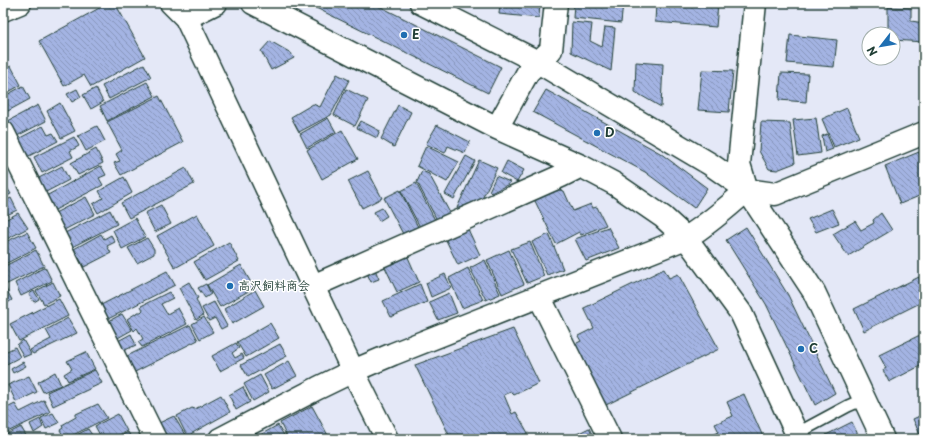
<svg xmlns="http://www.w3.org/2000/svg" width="927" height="442" font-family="'Playpen Sans','Klee One',sans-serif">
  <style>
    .building { fill: url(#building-back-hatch); stroke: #1f3d34 }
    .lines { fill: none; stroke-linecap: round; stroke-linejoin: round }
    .service-casing { stroke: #1f3d34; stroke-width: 14 }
    .minor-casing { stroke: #1f3d34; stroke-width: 25 }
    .tertiary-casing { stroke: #1f3d34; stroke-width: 25 }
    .service { stroke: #fff; stroke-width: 11 }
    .minor { stroke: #fff; stroke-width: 22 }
    .tertiary { stroke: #fff; stroke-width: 22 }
    .poi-dot { fill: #1f6fb2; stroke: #fff; stroke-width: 1.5 }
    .labels { text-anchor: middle; stroke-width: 3; stroke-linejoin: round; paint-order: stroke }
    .poi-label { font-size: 12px; font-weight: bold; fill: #1f3d34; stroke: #fff; text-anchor: start }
  </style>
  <defs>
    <pattern id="building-back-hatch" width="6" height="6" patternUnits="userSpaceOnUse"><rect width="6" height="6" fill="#a4b4e3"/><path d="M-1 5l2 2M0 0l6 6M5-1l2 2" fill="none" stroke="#8594b9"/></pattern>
  </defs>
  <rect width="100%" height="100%" fill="#e4e8f7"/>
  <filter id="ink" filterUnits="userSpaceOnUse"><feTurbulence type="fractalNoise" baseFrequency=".025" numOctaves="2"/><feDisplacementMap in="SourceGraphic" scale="8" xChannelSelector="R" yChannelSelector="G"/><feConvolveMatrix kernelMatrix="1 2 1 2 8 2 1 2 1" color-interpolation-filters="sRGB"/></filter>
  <g filter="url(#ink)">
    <!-- building -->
    <path class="building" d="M101 3H115L145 57 91 87 84 75 64 86 39 41 103 6Z
      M306 3H373L501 67 488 93Z
      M500 3H540L539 18 499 14Z
      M574 3H623L621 23 573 18Z
      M656 3 718 4 716 27 655 22Z
      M888 7 911 8V21L924 23V42L893 40V34H888Z
      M572 22 592 24 590 41 602 47 605 27 615 28 611 71 571 52Z
      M790 35 837 40 834 67 787 63Z
      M270 41 291 53 294 58 271 70 261 51Z
      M636 62 663 64 661 107 635 92Z
      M144 64 151 77 109 99 102 86Z
      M11 66 21 85 3 95V70Z
      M702 70 733 71 729 112 698 110Z
      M781 73 808 74 806 102 779 100Z
      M337 74 349 80 331 115 299 132 291 117 313 104 320 107Z
      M147 82 155 96 107 121 100 106Z
      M23 86 30 99 6 112 3 107V97Z
      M96 88 103 102 91 109 83 95Z
      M77 89 81 97 72 102 67 94Z
      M346 89 368 100 355 126 334 115Z
      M546 90 660 153 707 188 694 208 645 172 533 112Z
      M159 96 183 142 121 175 114 163 120 161 116 154 122 150 107 122Z
      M60 103 75 131 61 138 47 111Z
      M38 105 46 121 17 136 8 121Z
      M398 105 411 112 394 147 381 139Z
      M847 108 859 137 834 147 822 119Z
      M328 118 336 132 307 148 300 134Z
      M816 118 821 153 798 156 793 120Z
      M361 121 380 131 377 138 357 128Z
      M761 122 790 123 795 163 777 170 769 169 759 151Z
      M437 125 470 142 465 153 448 146 445 153 426 144Z
      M43 126 48 135 53 133 58 141 27 157 18 139Z
      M97 126 105 141 86 151 78 136Z
      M342 130 358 159 322 179 307 150Z
      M827 134 833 149 825 152 822 136Z
      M74 137 79 146 70 151 73 157 42 173 34 157Z
      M426 146 459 162 447 182 417 166Z
      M96 149 103 163 78 175 71 163Z
      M919 152 924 164V194L900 204 885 166Z
      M466 156 475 161 454 199 445 194Z
      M479 160 497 168 482 199 459 208H457Z
      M507 161 524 170 517 182 501 173Z
      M62 166 69 180 44 193 37 179Z
      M101 166 106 175 99 178 103 185 53 211 46 196Z
      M186 168 194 184 129 218 121 203Z
      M368 171 382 198 362 208 348 181Z
      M422 171 429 174 450 213 437 220 417 182Z
      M496 176 510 182 509 184 491 193 489 191Z
      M124 177 132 193 98 213 93 204 103 198 99 191Z
      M4 183 11 194 3 198V184Z
      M416 183 435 220 420 227 401 191Z
      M555 189 564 191 573 211 591 204 593 208 597 207 606 225 581 235 579 232 556 244 534 199Z
      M400 190 418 227 403 234 384 198Z
      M86 197 95 214 64 230 55 213Z
      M11 198 17 210 3 217V202Z
      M161 205 171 224 155 232 145 213Z
      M382 208 387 216 379 221 374 212Z
      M832 209 839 223 816 232 808 219Z
      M110 210 117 224 72 247 65 233Z
      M18 213 28 228 3 241V221Z
      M881 213 892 230 848 256 833 234 855 221 861 230 874 223 873 220Z
      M197 214 214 246 175 268 157 236Z
      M135 218 145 237 122 249 113 230Z
      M467 227 480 255 458 265 445 238Z
      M608 227 619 248 586 261 575 239Z
      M746 227 788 295 835 393 815 405 766 304 726 240Z
      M27 232 36 248 3 265V243Z
      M101 234 104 239 111 235 115 242 107 246 111 253 84 267 74 249Z
      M549 234 563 269 547 275 532 242Z
      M147 238 154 249V254L137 263 128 248Z
      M229 242 239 261 205 280 194 262Z
      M530 242 544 276 527 283 511 249Z
      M36 250 44 266 3 286V267Z
      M509 250 524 284 502 294 487 260Z
      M407 255 419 282 397 292 384 265Z
      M485 260 500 294 486 300 470 268Z
      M241 265 254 288 220 307 207 285Z
      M45 267 52 281 21 296 15 283Z
      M374 267 379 279 371 282 366 271Z
      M468 268 483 300 462 308 449 278Z
      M664 269 669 278 678 274 719 349 606 405 575 344 581 341 578 336 594 328 584 308Z
      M167 271 175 285 108 319 101 305Z
      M445 274 451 288 431 297 426 283Z
      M919 277 923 287 918 290 924 301 864 331 854 309Z
      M53 282 60 296 44 304 36 291Z
      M189 282 198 298 196 299 203 315 196 320 179 288Z
      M206 284 211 294 205 298 198 288Z
      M420 284 427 302 391 317 383 301Z
      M5 287 12 300 3 306V289Z
      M255 290 264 306 232 324 224 309Z
      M34 291 39 299 34 302 29 294Z
      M169 292 173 298 161 304 167 314 178 308 187 324 142 347 138 342 143 339 137 328 134 331 127 319 138 312H141L143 310 141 306Z
      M449 293 457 313 438 320 429 302Z
      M59 299 68 316 19 341 10 324Z
      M214 302 227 326 221 329 215 318 209 321 202 308Z
      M122 314 132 330 116 339 107 322Z
      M204 317 213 332 200 339 192 324Z
      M68 318 77 333 33 354 30 350 51 339 46 330Z
      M270 323 279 338 246 357 237 342Z
      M190 325 198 340 133 373 125 357Z
      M513 329 539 383 514 395 511 392 504 395 512 414 516 412 528 433 516 439H451L415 365Z
      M131 334 136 345 123 351 118 341Z
      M922 334 924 339V351L921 353 924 359V364L889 382 883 370 886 368 879 355Z
      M23 340 31 354 24 357 17 345Z
      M236 343 239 348 232 353 235 358 242 354 244 358 220 371 212 356Z
      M280 344 287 356 248 377 241 365Z
      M15 347 20 357 3 366V353Z
      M86 352 95 369 68 381 64 374 72 369 67 361Z
      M289 361 297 376 272 389 264 375Z
      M23 362 26 366 13 373 11 369Z
      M95 370 102 383 53 406 47 392Z
      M55 372 61 385 43 392 38 382Z
      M260 375 269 392 253 401 244 384Z
      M29 376 37 392 16 402 8 385Z
      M243 387 250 402 236 410 229 395Z
      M744 394 764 439H705L719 432 715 424 733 416 727 402Z
      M221 395 230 412 187 436 177 416 192 408 195 409Z
      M44 400 50 412 3 434V410L15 404 20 412Z
      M98 404 107 418 65 439 60 430 63 428 62 425 76 417V414Z
      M312 406 330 439H288L280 423Z
      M53 413 59 423 46 429 41 418Z
      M118 414 127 431 111 439H102L95 426Z
      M924 414V439H922L913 419Z
      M174 416 185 435 178 439H166L157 424Z
      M40 419 43 427 34 433 30 424Z
      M852 422 860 439H829L826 435Z
      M278 425 286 439H253Z
      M21 427 28 439H3V436Z
      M589 428 594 439H567Z
      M88 429 92 435 85 439H69Z
      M128 432 132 439H115Z"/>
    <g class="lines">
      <!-- service casing -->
      <g class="service-casing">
        <path id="service" d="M796 434 848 406 864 399"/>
      </g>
      <!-- minor casing -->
      <g class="minor-casing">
        <path id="minor" d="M253 3 497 128 581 166 615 184 663 217 686 238 741 313 799 439
          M421 3 538 62 710 164 747 190 814 292 883 439
          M3 10 20 3
          M186 18 216 3
          M497 128 528 72 551 50 556 3
          M3 132 155 439
          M747 190 739 164 755 3
          M313 286 561 176 581 166
          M539 296 610 439"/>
      </g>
      <!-- tertiary casing -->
      <g class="tertiary-casing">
        <path id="tertiary" d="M171 3 186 18 353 371 387 439
          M220 439 318 388 353 371 393 354 686 238C708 224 728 207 747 190L775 194 924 133"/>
      </g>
      <!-- service -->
      <use href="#service" class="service"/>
      <!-- minor -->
      <use href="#minor" class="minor"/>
      <!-- tertiary -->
      <use href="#tertiary" class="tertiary"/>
    </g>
  </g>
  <!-- markers -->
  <g class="poi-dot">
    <circle cx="404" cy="35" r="4"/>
    <circle cx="597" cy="133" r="4"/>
    <circle cx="230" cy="286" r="4"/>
    <circle cx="801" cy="349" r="4"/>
  </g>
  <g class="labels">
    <!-- poi labels -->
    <g class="poi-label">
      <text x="412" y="39">E</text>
      <text x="605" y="137">D</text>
      <text x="238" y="290">高沢飼料商会</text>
      <text x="809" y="353">C</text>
    </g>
  </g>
  <!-- margin -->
  <rect width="927" height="442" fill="none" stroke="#fff" stroke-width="16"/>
  <rect x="8" y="8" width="911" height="426" fill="none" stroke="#1f3d34" stroke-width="1.5" filter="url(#ink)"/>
  <!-- north arrow -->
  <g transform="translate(881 46) rotate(239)"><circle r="19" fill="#ffffff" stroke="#a5b1ae"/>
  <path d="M0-3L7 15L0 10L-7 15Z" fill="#1f6fb2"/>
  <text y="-6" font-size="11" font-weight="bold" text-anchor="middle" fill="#1f3d34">N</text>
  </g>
</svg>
